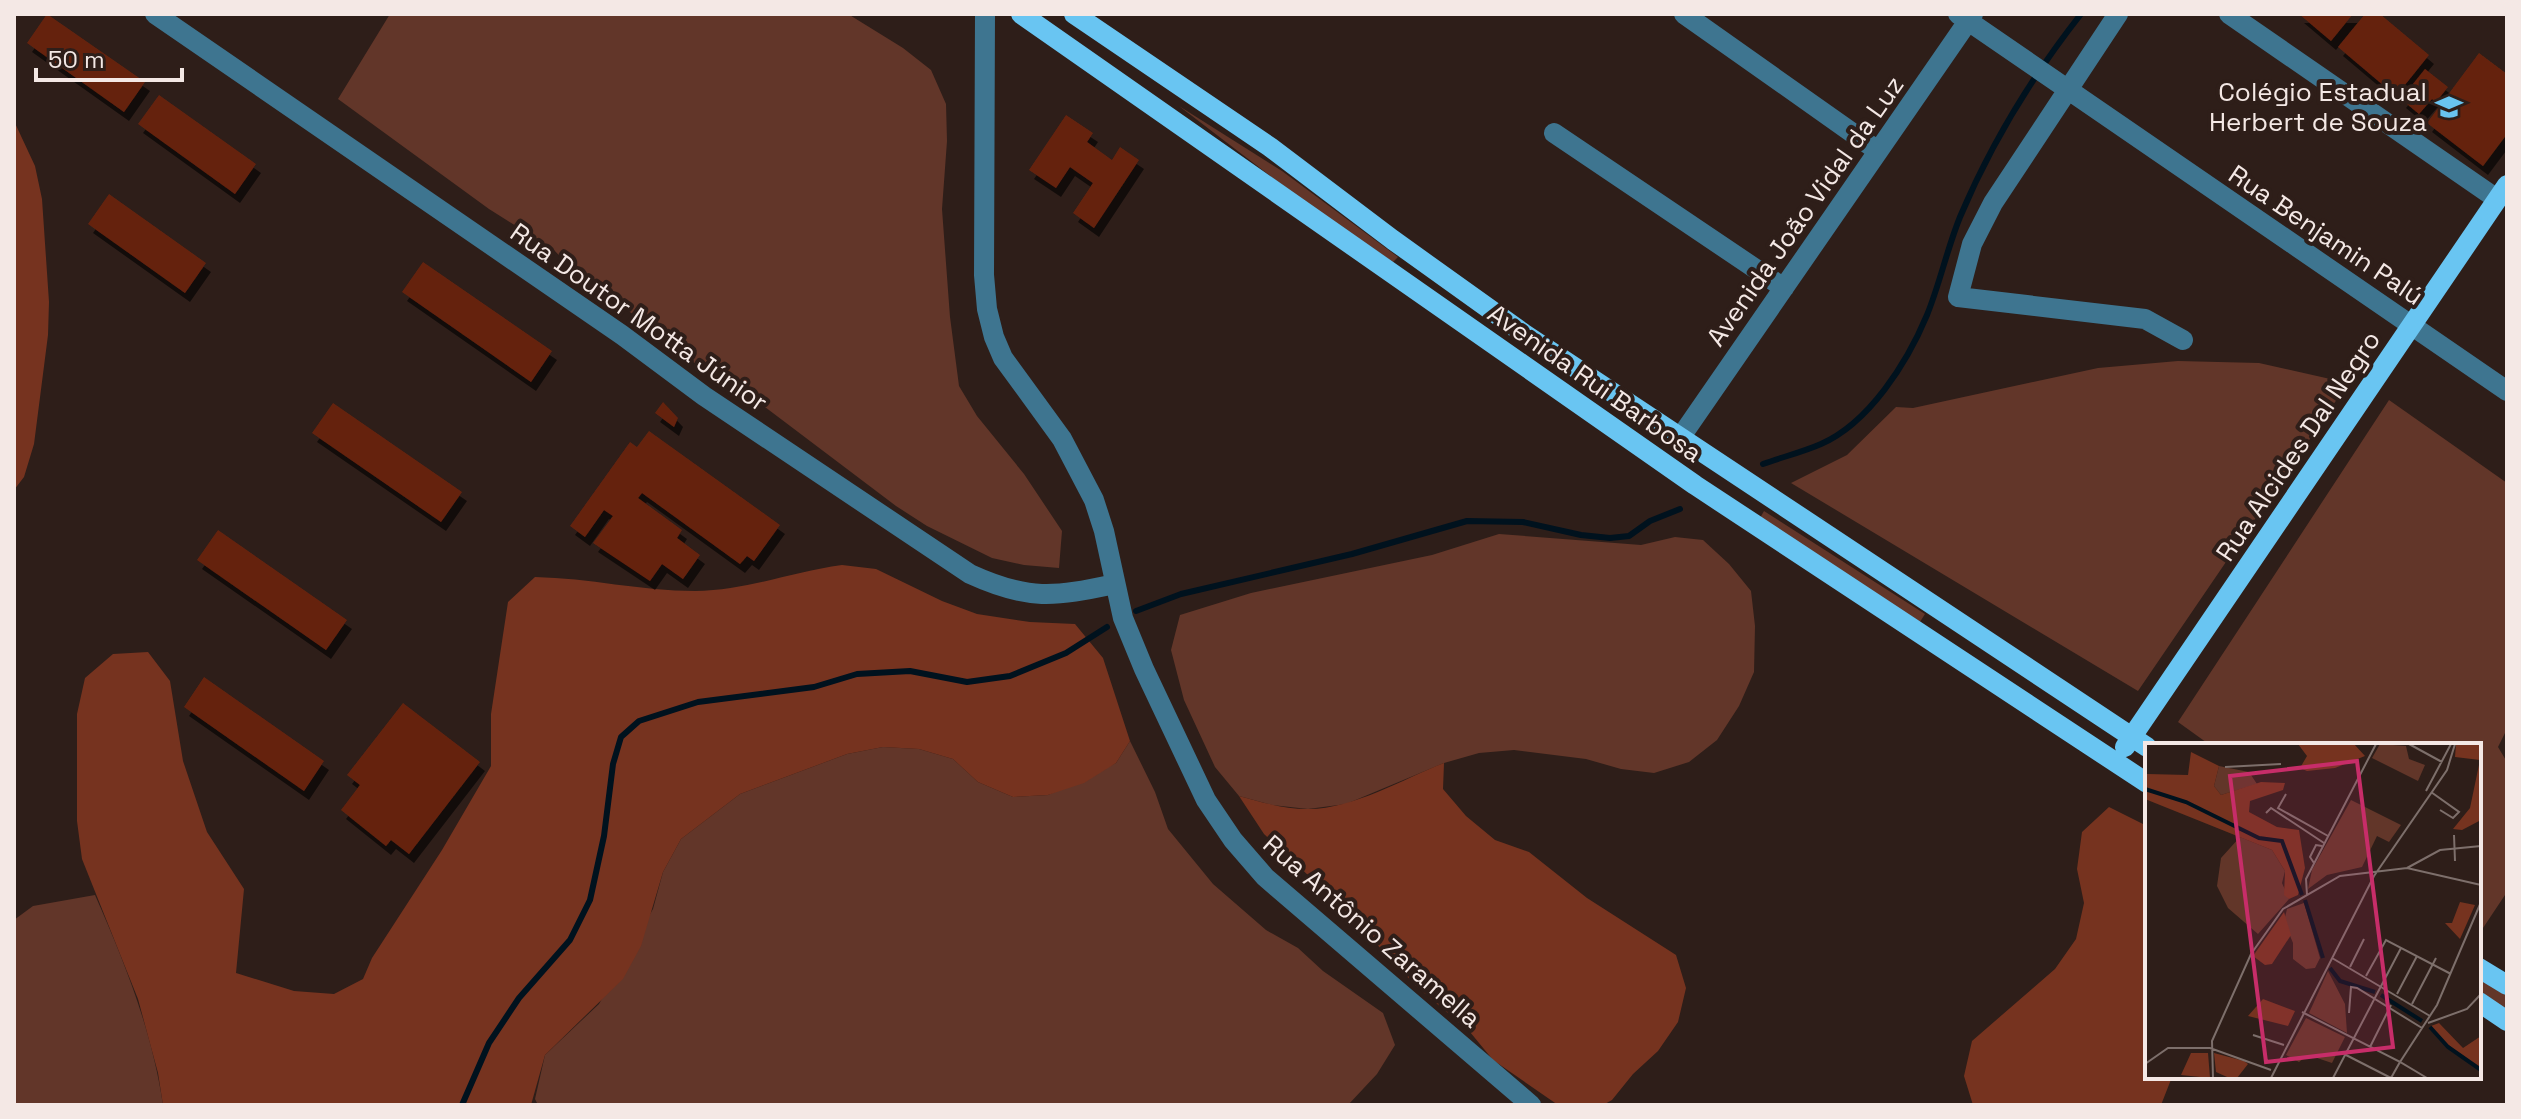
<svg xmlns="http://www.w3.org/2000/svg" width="2521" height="1119" font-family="'Space Grotesk',sans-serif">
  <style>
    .green { fill: #623629 }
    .forest { fill: #76331f }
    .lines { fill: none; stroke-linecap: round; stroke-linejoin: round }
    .stream { stroke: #00121e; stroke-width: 6 }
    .building { fill: #65230f; filter: url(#shadow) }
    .minor { stroke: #3e7590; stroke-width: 20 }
    .major { stroke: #69c5f2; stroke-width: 20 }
    .labels { text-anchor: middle; stroke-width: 8; stroke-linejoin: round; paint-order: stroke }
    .poi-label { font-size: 26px; fill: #f4e8e5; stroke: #2e1e19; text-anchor: end }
    .street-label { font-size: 26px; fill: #f4e8e5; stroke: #2e1e19 }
    .inset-river { fill: none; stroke: #00121e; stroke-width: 4 }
    .inset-road { fill: none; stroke: #7d6f6b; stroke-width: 2 }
    .view { fill: #c72d69; fill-opacity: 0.15; stroke: #c72d69; stroke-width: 4 }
    .inset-edge { fill: none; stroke: #f4e8e5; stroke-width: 4 }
  </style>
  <defs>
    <filter id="shadow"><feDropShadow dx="5" dy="9" stdDeviation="0" flood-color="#0009"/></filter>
  </defs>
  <rect width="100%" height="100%" fill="#2e1e19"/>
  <!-- green -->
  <path class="green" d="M390 14H848L903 48 931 70 946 104 947 141 942 209 950 317 959 386 977 416 1024 474 1062 531 1059 568 1024 565 992 558 927 526 896 506 753 398 723 383 693 362 666 338 577 274 553 249 489 209 338 99Z
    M1179 106 1282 171 1398 257 1393 262 1303 201Z
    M2178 361 2259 363 2348 383 2138 691 1791 483 1847 455 1896 407 1913 408 2098 368Z
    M2389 400 2507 483V729L2498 747 2507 762V892L2479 934V745H2210L2178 722Z
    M1764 511 1925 614 1918 625 1760 518Z
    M1499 534 1641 545 1675 537 1703 540 1729 564 1751 591 1755 626 1754 672 1739 706 1717 740 1689 762 1654 773 1621 769 1586 759 1514 750 1479 753 1444 763 1346 804 1308 809 1272 805 1239 796 1215 767 1184 700 1171 650 1180 615 1251 593 1432 555Z
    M1130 741 1155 792 1168 829 1213 884 1266 930 1298 948 1323 971 1383 1013 1395 1045 1377 1074 1348 1105H538L535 1099 545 1055 599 1004 653 909 663 872 681 839 740 794 847 754 883 747 919 749 953 759 978 782 1013 797 1048 795 1116 763Z
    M95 895C125 963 152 1031 163 1105H14V920L33 906Z
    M2479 978 2507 996V1010L2479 992Z"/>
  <!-- forest -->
  <path class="forest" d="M14 121 35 166 42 199 49 302 48 335 34 444 24 477 14 490Z
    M842 565 876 569 942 601 977 614 1030 622 1075 624 1103 658 1130 741 1116 763 1084 783 1048 795 1013 797 978 782 953 759 919 749 883 747 847 754 740 794 681 839 663 872 641 946 623 979 545 1055 531 1105H163L158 1073 138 999 82 859 77 821V714L85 678 113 654 148 652 170 681 183 761 207 832 244 889 236 973 294 991 334 994 363 979 372 958 442 850 491 766V714L508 602 535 577C589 578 641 591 695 591 748 590 791 572 842 565Z
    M1444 763 1443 789 1466 816 1495 840 1529 852 1587 898 1676 955 1686 988 1678 1022 1658 1051 1633 1074 1612 1100 1603 1105H1558L1493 1060 1470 1032 1415 985 1341 906 1264 834 1239 796C1261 802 1284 809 1307 809 1351 810 1403 779 1444 763Z
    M2109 807 2147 826V1077H2172L2161 1105H1973L1964 1076 1972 1041 2055 969 2076 939 2084 903 2077 869 2082 832Z"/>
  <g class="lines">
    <!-- stream -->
    <path class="stream" d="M1763 464C1782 457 1803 452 1821 444 1869 423 1907 363 1927 315 1940 283 1947 249 1960 217 1990 146 2033 75 2081 14
      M1136 611 1181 594 1352 554 1467 521 1523 522 1581 535 1610 538 1629 536 1650 521 1680 509
      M462 1105 489 1043 519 998 570 940 590 900 604 836 613 764 621 737 639 721 698 702 814 687 857 674 910 671 967 682 1010 676 1066 653 1107 627"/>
  </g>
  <!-- building -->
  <path class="building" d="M47 14 145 82 124 112 27 43Z
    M2299 14H2353L2331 41Z
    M2365 14H2380L2429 55 2396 96 2338 47Z
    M2479 53 2507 74V134L2483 166 2427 123Z
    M2425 69 2448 87 2436 102 2432 99 2419 114 2401 99Z
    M159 95 256 164 235 194 138 124Z
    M1066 115 1093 133 1087 142 1112 160 1120 147 1139 160 1094 228 1073 213 1093 183 1070 167 1056 188 1029 170Z
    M109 194 206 263 185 293 88 224Z
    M423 262 552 351 531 382 402 292Z
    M663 402 678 418 674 427 655 413Z
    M333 403 462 492 441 522 312 433Z
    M649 431 780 525 754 561 747 556 740 564 642 493 638 498 682 530 677 538 700 555 683 579 662 564 650 581 593 543 613 516 604 510 585 537 570 526 630 442 637 447Z
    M218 530 347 620 326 650 197 560Z
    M204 677 324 761 304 791 184 707Z
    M403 703 480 762 409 854 391 840 386 846 341 810 360 785 347 775Z"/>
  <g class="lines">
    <!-- minor -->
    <path class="minor" d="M155 14 622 335 704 396 970 574C1029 601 1054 597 1115 584
      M985 14 984 275 987 309 994 337 1003 358 1062 439 1094 500 1104 531 1123 618 1144 669 1206 800 1233 840 1265 877 1531 1105
      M1684 14 1878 151
      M1958 14 2507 391
      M2118 14 1993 203 1972 244 1958 297 2145 319 2183 340
      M2229 14 2497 199
      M1554 133 1784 288
      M1680 438 1973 14"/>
    <!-- major -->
    <path class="major" d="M1021 14 1695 485 2147 783
      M1074 14 1270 147 1393 240 1523 333 2147 747
      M2125 747 2507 185
      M2479 968 2507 985
      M2479 1002 2507 1021"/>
  </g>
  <!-- icons -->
  <defs>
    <g id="school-bare" transform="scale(2.16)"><path d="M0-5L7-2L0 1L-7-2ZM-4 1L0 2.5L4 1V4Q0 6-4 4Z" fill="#69c4f0" stroke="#2e1e19" stroke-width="2.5" paint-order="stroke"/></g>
  </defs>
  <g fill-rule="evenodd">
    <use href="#school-bare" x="2449" y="107"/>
  </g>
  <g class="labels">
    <!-- poi labels -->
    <g class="poi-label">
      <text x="2427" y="101">Colégio Estadual<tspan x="2427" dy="30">Herbert de Souza</tspan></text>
    </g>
    <!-- street labels -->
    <g class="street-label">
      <text transform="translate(1805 211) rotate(-55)" y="9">Avenida João Vidal da Luz</text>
      <text transform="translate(2326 235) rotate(34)" y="9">Rua Benjamin Palú</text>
      <text transform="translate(639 317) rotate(35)" y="9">Rua Doutor Motta Júnior</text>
      <text transform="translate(1595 383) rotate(35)" y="9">Avenida Rui Barbosa</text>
      <text transform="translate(2298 446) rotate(-56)" y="9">Rua Alcides Dal Negro</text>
      <text transform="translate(1372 931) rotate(41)" y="9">Rua Antônio Zaramella</text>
    </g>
  </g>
  <!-- overview -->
  <g transform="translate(2145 743)">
    <rect width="336" height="336" fill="#2e1e19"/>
    <path d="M235 1 261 3 264 16 280 22 273 38 227 15ZM74 23 104 29 112 41 76 52 69 43ZM206 57 256 82 244 99 232 93 217 124 182 132 163 146 167 127ZM95 94 127 107 140 128 137 140 144 156 113 191 83 165 72 143 76 115ZM159 160 175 215 170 225 161 226 148 216V200L139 178 142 166ZM183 228 200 261 202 290 164 270ZM161 275 200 294 187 320 163 312 154 319 141 312Z" fill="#623629"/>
    <path d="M153 1H209L220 13 190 25 162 28 155 25 162 13ZM311 1H336V77L317 87 308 86 325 65 335 17 310 14ZM46 9 74 23 69 43 76 52 116 39 140 40 138 47 105 58 104 69 132 84 154 87 160 125 153 152 144 156 139 152 140 128 127 107 0 56 2 31 43 32ZM315 159 330 162 315 196 300 180H307ZM139 169 146 192 127 221 120 222 108 213ZM118 256 150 268 143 283 103 273ZM294 280 318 305 336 293V326L298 298 286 283ZM46 310H63L65 335 36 332ZM69 310 99 318 103 321 92 335 82 334 71 329Z" fill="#76331f"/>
    <path class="inset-river" d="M0 46 41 59 114 95 137 98 157 152M160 157 178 215M185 225 195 238 230 249M236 252 277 278M285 284 303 304 336 327"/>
    <path class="inset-road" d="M264 1 297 19M80 24 136 21M281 48 306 1M286 49 314 69 308 75 295 67M141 51 133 65 183 93M121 70 126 65 179 100M309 92 310 118M169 120 165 114 171 102 177 103M262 125 295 107 336 103M162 152 161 136 231 1M187 215 285 273M205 224 219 196M221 233 241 197 306 231M252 251 272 213M267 261 291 215M157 269 255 319 292 262 336 159M204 270 206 244 212 245 277 285M283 280 322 266 336 251M108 292 139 302M225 304 246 262M201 312 246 335M0 321 23 305H65L126 327M68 335 67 298 106 211 138 166 195 133 262 125 336 142M126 335 229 133 302 27 310 1M188 335 256 205M246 335 255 319 282 335"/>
    <path class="view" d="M212 18 248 304 121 319 85 33Z"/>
    <rect width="336" height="336" class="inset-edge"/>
  </g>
  <!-- border -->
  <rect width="2521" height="1119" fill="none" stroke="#f4e8e5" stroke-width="32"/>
  <!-- scale -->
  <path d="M36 68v12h146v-12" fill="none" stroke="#f4e8e5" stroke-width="4"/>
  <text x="48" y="68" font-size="24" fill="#f4e8e5" stroke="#2e1e19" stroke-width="6" paint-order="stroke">50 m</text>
</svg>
